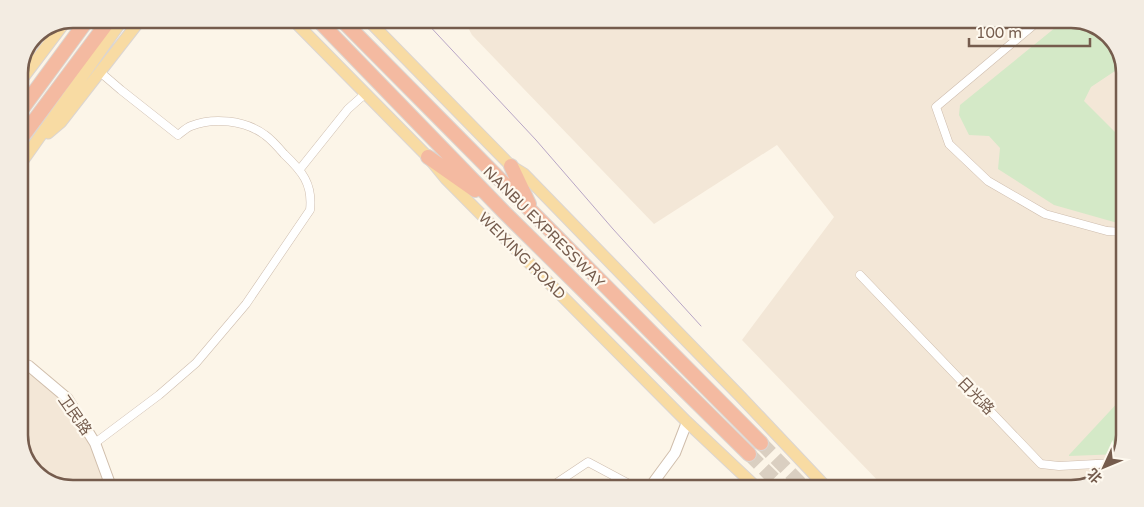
<svg xmlns="http://www.w3.org/2000/svg" width="1144" height="507" font-family="'Varela Round','Noto Sans SC',sans-serif">
  <style>
    .residential { fill: #f3e7d7 }
    .green { fill: #d4e9c7 }
    .lines { fill: none; stroke-linecap: round; stroke-linejoin: round }
    .highway-tunnel { stroke: #dacfc1; stroke-width: 14; stroke-dasharray: 14 7; stroke-linecap: butt }
    .street-casing { stroke: #cebdae; stroke-width: 9 }
    .secondary-casing { stroke: #d0beac; stroke-width: 12 }
    .primary-casing { stroke: #dbd5d1; stroke-width: 13 }
    .highway-casing { stroke: #dbd5d1; stroke-width: 16 }
    .street { stroke: #fff; stroke-width: 8 }
    .secondary { stroke: #fff; stroke-width: 10 }
    .primary { stroke: #f8dba3; stroke-width: 11 }
    .highway { stroke: #f4baa1; stroke-width: 14 }
    .tram { stroke: #b8a6c6; stroke-width: 1 }
    .labels { text-anchor: middle; stroke-width: 4.5; stroke-linejoin: round; paint-order: stroke }
    .street-label { font-size: 15px; fill: #755c4d; stroke: #fef9ef }
    .rim { fill: none; stroke: #755c4d; stroke-width: 2.5 }
  </style>
  <rect width="100%" height="100%" fill="#fcf5e8"/>
  <!-- residential -->
  <path class="residential" d="M464 20 1092 23 1116 42 1125 69 1121 455 1101 479 1072 488 884 487 742 340 834 217 777 145 654 224 472 35Z
    M51 28 19 71 35 34Z
    M19 362 67 398 110 484H52L28 465 19 438Z"/>
  <!-- green -->
  <path class="green" d="M1061 23H1092L1116 42 1124 65 1091 87 1084 101 1124 141 1123 223 1114 222 1054 205 998 169 1000 148 989 136 969 135 959 115 960 105Z
    M1122 398 1121 454 1069 456V455Z"/>
  <g class="lines">
    <!-- highway-tunnel -->
    <path class="highway-tunnel" d="M761 443 804 487
      M749 454 782 487"/>
    <!-- street casing -->
    <g class="street-casing">
      <path id="street" d="M1036 23 936 107 949 144 988 181 1045 214 1107 231 1123 232
        M300 169 348 109 366 93
        M860 275 1041 464 1059 466 1115 463
        M95 443 159 395 196 363 246 304 310 210C313 184 302 171 284 154 278 147 272 140 265 135 245 120 213 117 191 126 186 128 182 132 178 135L121 90 100 72
        M552 486 588 462 633 486"/>
    </g>
    <!-- secondary casing -->
    <g class="secondary-casing">
      <path id="secondary" d="M19 362 29 366 67 398 95 443 110 484
        M650 487 675 453 687 422"/>
    </g>
    <!-- primary casing -->
    <g class="primary-casing">
      <path id="primary" d="M293 20 428 157 446 179 687 422 756 487
        M368 20 511 166 524 174 740 396 826 487
        M19 83 65 22
        M48 133 61 122 141 19
        M19 166 123 19"/>
    </g>
    <!-- highway casing -->
    <g class="highway-casing">
      <path id="highway" d="M318 20 504 212 749 454
        M342 20 761 443
        M19 113 88 19
        M19 141 110 19
        M428 157 475 190
        M511 166 529 204"/>
    </g>
    <!-- street -->
    <use href="#street" class="street"/>
    <!-- secondary -->
    <use href="#secondary" class="secondary"/>
    <!-- primary -->
    <use href="#primary" class="primary"/>
    <!-- highway -->
    <use href="#highway" class="highway"/>
    <!-- tram -->
    <path class="tram" d="M424 20 536 140 613 229 701 326"/>
  </g>
  <g class="labels">
    <!-- street labels -->
    <g class="street-label">
      <text transform="translate(544 227) rotate(45)" y="5">NANBU EXPRESSWAY</text>
      <text transform="translate(522 256) rotate(45)" y="5">WEIXING ROAD</text>
      <text transform="translate(976 396) rotate(46)" y="5">日光路</text>
      <text transform="translate(75 415) rotate(55)" y="5">卫民路</text>
    </g>
  </g>
  <!-- crop -->
  <path d="M0 0H1144V507H0ZM73 28H1071A45 45 0 0 1 1116 73V435A45 45 0 0 1 1071 480H73A45 45 0 0 1 28 435V73A45 45 0 0 1 73 28Z" fill="#f3ece2" fill-rule="evenodd"/>
  <path class="rim" d="M73 28H1071A45 45 0 0 1 1116 73V435A45 45 0 0 1 1071 480H73A45 45 0 0 1 28 435V73A45 45 0 0 1 73 28Z"/>
  <!-- north arrow -->
  <g transform="translate(1104 467) rotate(226)" stroke="#fef9ef" stroke-width="4" paint-order="stroke">
  <path d="M0-4L9 19L0 12L-9 19Z" fill="#755c4d"/>
  <text y="-8" font-size="14" font-weight="bold" text-anchor="middle" fill="#755c4d">北</text>
  </g>
  <!-- scale -->
  <path d="M969 38v8h121v-8" fill="none" stroke="#755c4d" stroke-width="2.5"/>
  <text x="976" y="38" font-size="15" fill="#755c4d" stroke="#fef9ef" stroke-width="4" paint-order="stroke">100 m</text>
</svg>
